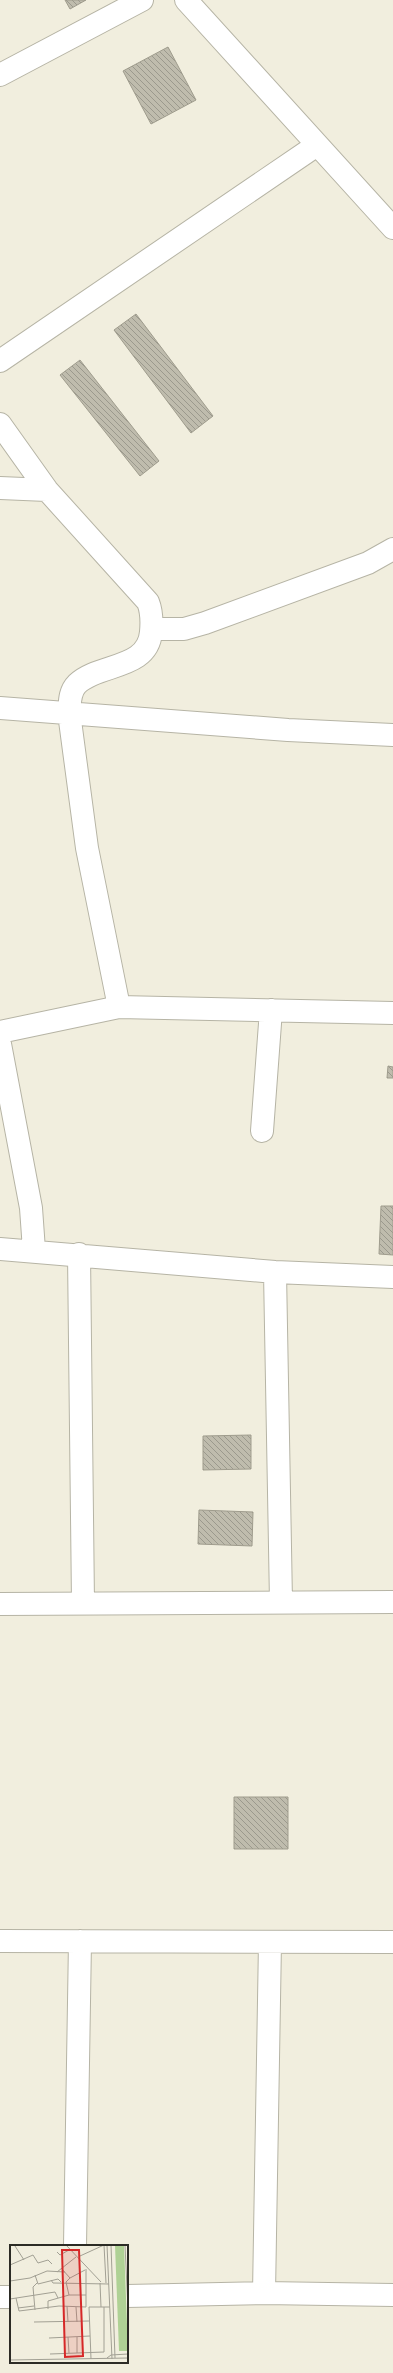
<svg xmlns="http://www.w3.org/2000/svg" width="393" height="2373" font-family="Merriweather,serif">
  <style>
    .building { fill: url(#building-back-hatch); stroke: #9f9c8d }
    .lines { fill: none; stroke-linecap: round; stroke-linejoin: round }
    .minor-casing { stroke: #b6b4a5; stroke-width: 24 }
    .minor { stroke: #fff; stroke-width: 22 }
    .inset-road { fill: none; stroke: #a2a094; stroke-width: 1 }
    .view { fill: #d62828; fill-opacity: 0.15; stroke: #d62828; stroke-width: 2 }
    .inset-edge { fill: none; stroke: #2c2b25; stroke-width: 2 }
  </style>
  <defs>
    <pattern id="building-back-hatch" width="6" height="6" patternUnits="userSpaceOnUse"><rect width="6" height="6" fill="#bfbcad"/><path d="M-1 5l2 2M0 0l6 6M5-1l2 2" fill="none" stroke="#9b998d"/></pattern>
  </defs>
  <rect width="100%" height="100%" fill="#f1eede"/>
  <!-- building -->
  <path class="building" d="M65 0H86L70 9Z
    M168 47 196 100 151 124 123 71Z
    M136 314 213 416 191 433 114 330Z
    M80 360 159 461 140 476 60 375Z
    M388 1066 393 1067V1078H387Z
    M381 1206H393V1255L379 1254Z
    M251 1435V1469L203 1470V1436Z
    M199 1510 253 1512 252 1546 198 1544Z
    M234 1797H288V1849H234Z"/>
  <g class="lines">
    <!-- minor casing -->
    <g class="minor-casing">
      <path id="minor" d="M186 0 393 228
        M0 75 142 0
        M0 361 317 145
        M0 424 47 490 148 602C152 612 152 621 151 632 148 670 99 663 77 684 69 692 70 703 69 713L87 848 119 1007
        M0 488 47 490
        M152 629H184L205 623 368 563 393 549
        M0 708 288 730 393 735
        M0 1032 119 1007 393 1013
        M0 1044 31 1208 34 1250
        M262 1131 271 1010
        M0 1249 275 1272 393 1277
        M79 1254 83 1603
        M275 1272 281 1602
        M0 1604 393 1602
        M0 1941 393 1942
        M75 2246 80 1941
        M264 2293 270 1942
        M127 2296 264 2293 393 2295
        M0 2297H11"/>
    </g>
    <!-- minor -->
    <use href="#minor" class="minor"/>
  </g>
  <!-- overview -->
  <g transform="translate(10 2245)">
    <rect width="118" height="118" fill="#f1eede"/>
    <path d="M105 0H114L118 106H109Z" fill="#afd195"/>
    <path class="inset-road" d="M56 0 91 37M94 0 96 38M97 0 102 114M101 0 105 113M115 0 118 64M5 1 14 15M47 7 50 10 59 5M70 11 94 0M0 20 23 10 28 18 38 15 42 19M51 23 60 33 56 37 59 50M47 27 66 12M25 30 28 39 48 34 51 37M60 33 75 25M41 35 43 38 99 39M0 36 20 33 37 26 55 27M90 38 91 62M6 53 9 66 49 61 76 62V24M0 54 45 47 48 53M57 61 58 77M66 62 67 77M79 62 81 114M79 62H100M8 63 24 61M38 64V56L59 50H76M25 65 23 42 27 38M24 77 79 76M58 92 59 108M67 92V108M39 93 80 91M40 109 94 107V62M97 113 101 110 118 109M0 115 118 113"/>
    <path class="view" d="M52 5H69L73 111 55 112Z"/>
    <rect width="118" height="118" class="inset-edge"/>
  </g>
</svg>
